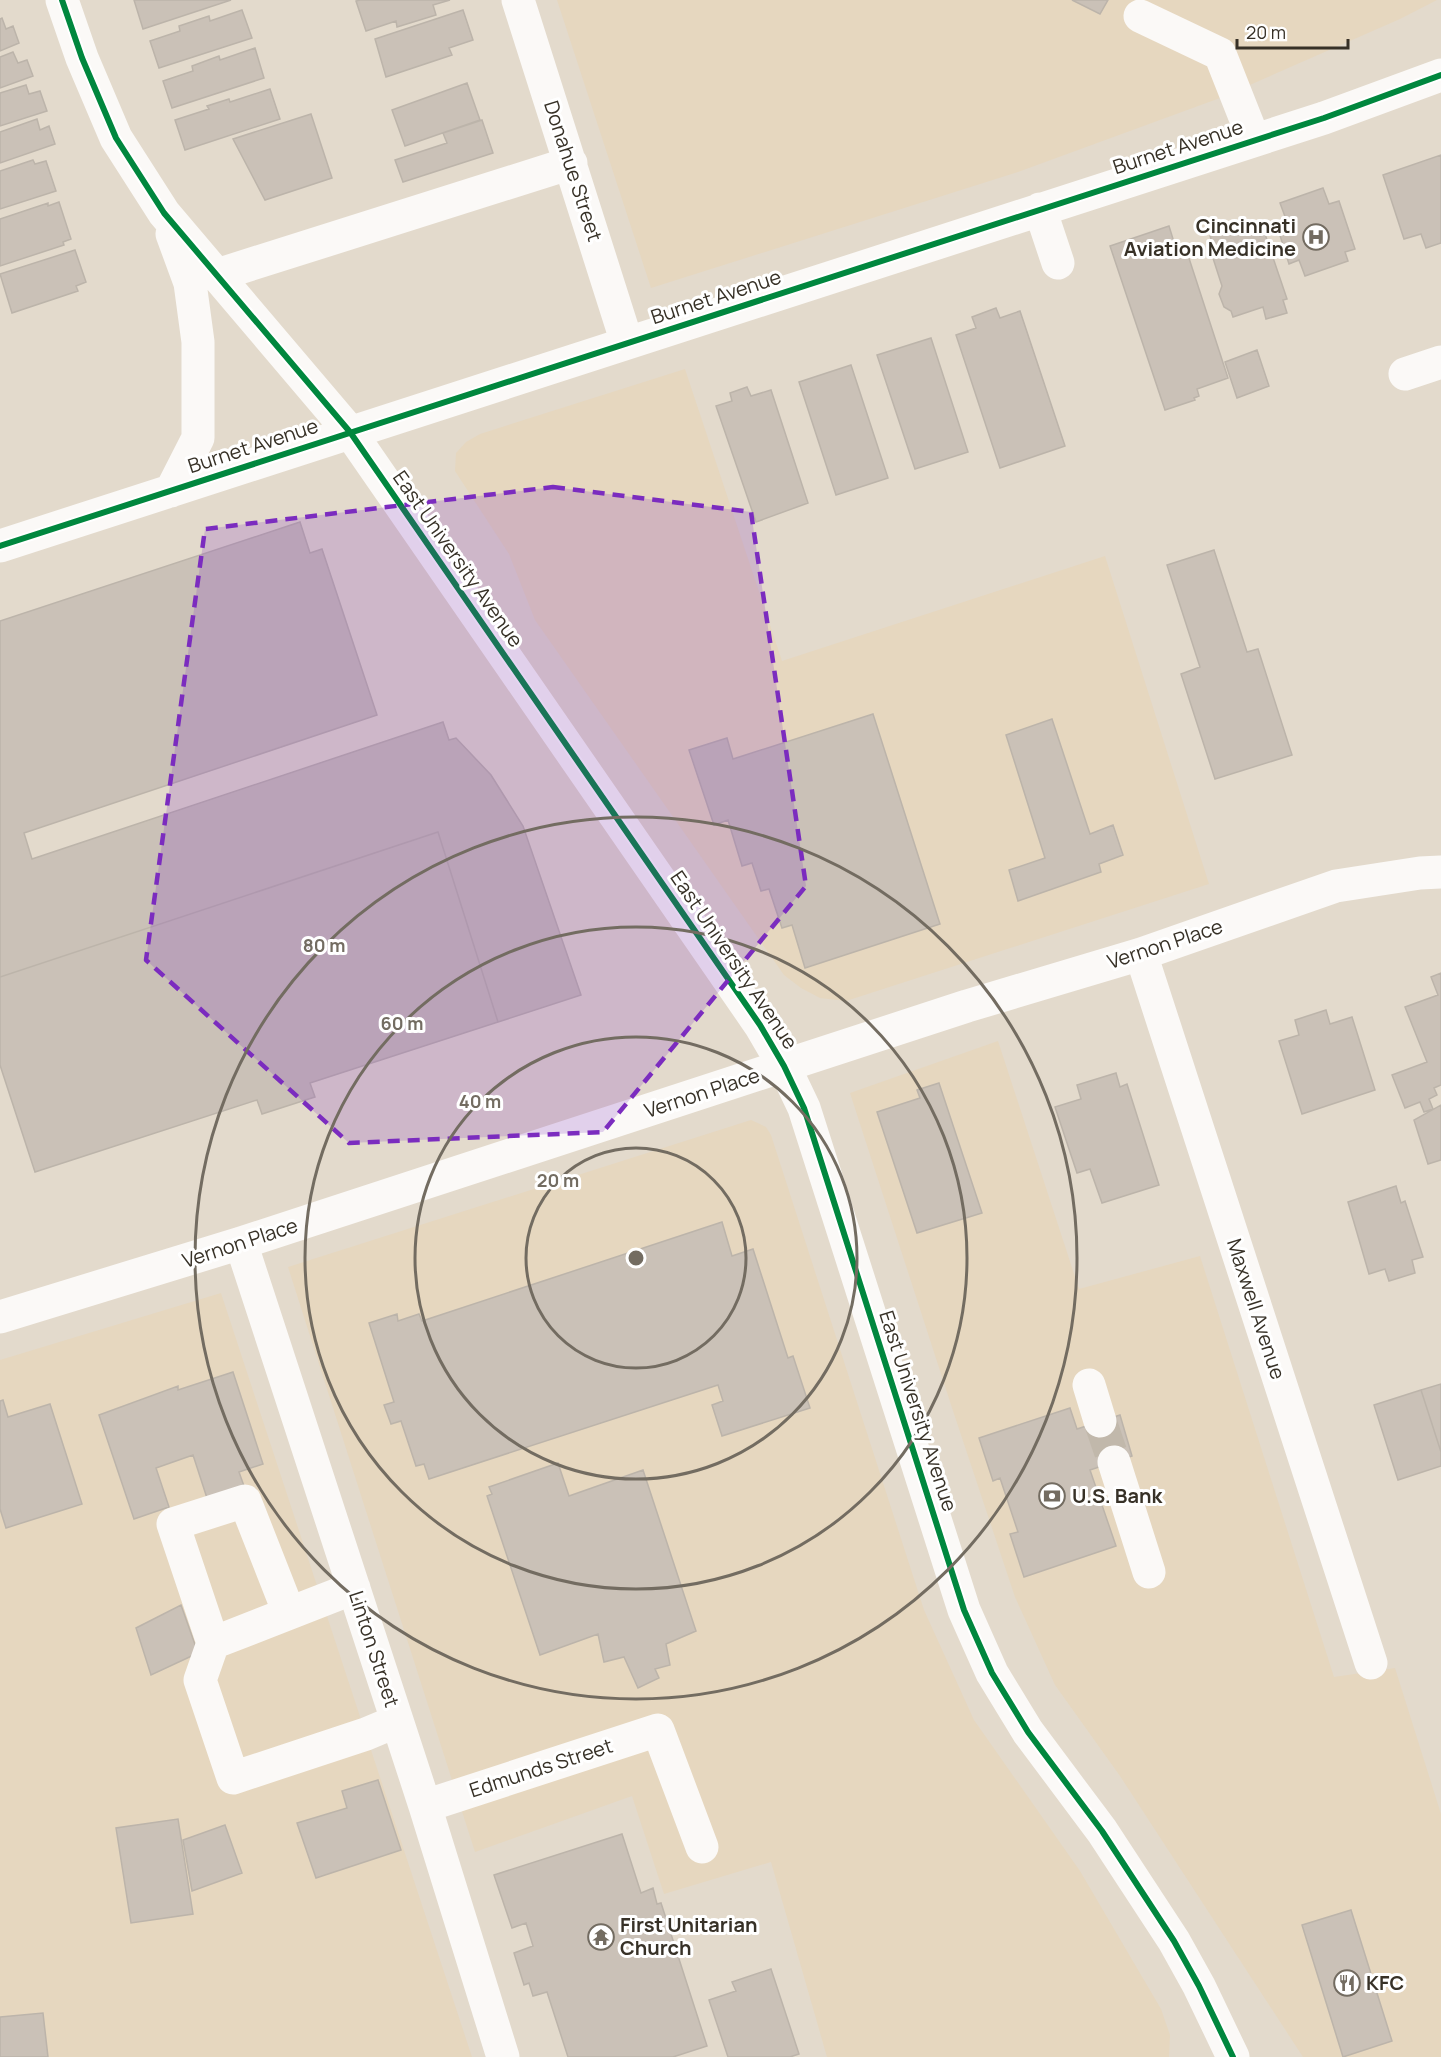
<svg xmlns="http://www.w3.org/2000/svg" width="1441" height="2057" font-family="Manrope,sans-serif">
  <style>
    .built { fill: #e6d7bf }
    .building { fill: #cac1b7; stroke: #bcb4aa; stroke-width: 1.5 }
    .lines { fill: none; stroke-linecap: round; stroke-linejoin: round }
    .minor-tunnel { stroke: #c1b8ab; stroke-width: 33; stroke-dasharray: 33 16; stroke-linecap: butt }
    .minor { stroke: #fbf9f7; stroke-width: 33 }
    .cycleway-casing { stroke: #fff; stroke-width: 10 }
    .cycleway { stroke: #00873e; stroke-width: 6 }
    .marked { fill: #7b2cbf; fill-opacity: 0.2; stroke: #7b2cbf; stroke-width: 4.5; stroke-dasharray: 12 8; stroke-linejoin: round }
    .ring { fill: none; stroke: #736c61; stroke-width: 3 }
    .labels { text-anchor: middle; stroke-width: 6; stroke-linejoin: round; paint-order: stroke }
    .street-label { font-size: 20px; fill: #373127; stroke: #fff }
    .poi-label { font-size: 20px; font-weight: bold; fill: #373127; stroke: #fff; text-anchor: start }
    .centre { fill: #736c61; stroke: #fff; stroke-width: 3 }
    .ring-label { font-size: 18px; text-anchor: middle; font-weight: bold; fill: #736c61; stroke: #fff; stroke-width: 6; stroke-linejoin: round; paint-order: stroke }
  </style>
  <rect width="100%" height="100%" fill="#e3dacc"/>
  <!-- built -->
  <path class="built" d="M557 0H1437L1400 19 1220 98 1018 172 651 288Z
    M685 369 782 661 1105 556 1209 884 846 1001 820 998 801 988 784 975 535 620 509 554 455 471 456 453 466 442 480 434Z
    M998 1041 1079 1289 1200 1256 1334 1677 1395 1668 1441 1814V2057H1303L1120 1776 1055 1685 1015 1597 954 1414 850 1093Z
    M751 1120 766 1127 771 1135 924 1610 974 1720 1080 1871 1161 2009 1170 2035 1169 2057H827L771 1862 664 1894 632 1796 475 1852 288 1267Z
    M221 1293 322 1601 472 2057H0V1360Z"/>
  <!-- building -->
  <path class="building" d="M134 0H231L143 29Z
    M360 0H450L433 5 436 15 397 27 396 21 366 31 356 1Z
    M1072 0H1108L1100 14Z
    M242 10 252 38 159 68 150 41 180 31 179 26 209 16 210 21Z
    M463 10 473 40 449 48 452 55 386 77 375 39Z
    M2 18 6 29 13 26 19 43 0 51V19Z
    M255 48 264 78 172 108 163 81 193 71 192 66 219 56 220 60Z
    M13 52 18 63 27 60 33 76 0 88V57Z
    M467 83 480 120 405 146 392 110Z
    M26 85 29 94 40 91 47 111 0 126V93Z
    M270 89 280 119 185 150 175 120 209 109 207 106 229 99 230 102Z
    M311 114 332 178 265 200 233 139Z
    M37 119 40 130 49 126 55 144 0 163V132Z
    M482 120 493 153 403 182 395 160 447 143 443 133Z
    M1441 155V243L1426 248 1421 234 1404 239 1383 175Z
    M33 160 35 164 46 161 56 191 0 209V171Z
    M1323 188 1329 204 1339 201 1355 249 1345 252 1348 261 1305 276 1299 260 1289 264 1277 226 1287 222 1280 203Z
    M59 202 71 239 63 242 64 245 0 266V219L48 203V206Z
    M1255 221 1260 236 1265 234 1287 299 1283 300 1287 313 1266 319 1263 307 1233 317 1231 311 1224 307 1219 294 1222 286 1211 252 1215 251 1210 236Z
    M1169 226 1177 252 1186 249 1228 378 1197 389 1199 396 1194 398 1195 400 1165 410 1110 246Z
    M75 250 86 282 76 286 78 291 12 313 0 274Z
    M996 308 1000 318 1020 311 1065 446 1000 468 956 335 976 328 972 317Z
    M931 338 968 452 915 469 877 355Z
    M1257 350 1269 386 1237 398 1225 362Z
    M851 365 888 478 836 495 799 382Z
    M747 387 751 396 771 390 808 503 756 522 716 406 732 401 730 393Z
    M300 522 310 553 322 549 377 715 24 833 32 859 443 722 449 740 456 738 491 775 523 826 581 995 498 1022 438 832 0 977V621Z
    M1214 550 1247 652 1258 649 1292 755 1215 779 1181 674 1200 667 1167 565Z
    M873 714 940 924 805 968 792 925 782 928 769 889 761 891 752 863 742 866 728 820 714 825 689 750 727 738 733 759Z
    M1052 719 1090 834 1113 825 1123 855 1099 864 1101 872 1018 901 1009 870 1045 858 1006 735Z
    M438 832 498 1022 310 1083 315 1097 262 1114 257 1100 35 1172 0 1065V977Z
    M1441 973V1085L1434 1088 1437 1095 1429 1099 1433 1109 1424 1112 1420 1102 1405 1108 1392 1075 1427 1062 1405 1007 1438 995 1431 977Z
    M1326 1010 1330 1024 1352 1017 1375 1090 1302 1114 1279 1041 1299 1035 1295 1020Z
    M1116 1073 1120 1087 1127 1084 1159 1185 1102 1203 1090 1169 1077 1173 1055 1107 1081 1099 1077 1085Z
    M939 1083 982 1213 917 1233 877 1112 920 1098 917 1090Z
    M1441 1105V1160L1428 1164 1414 1120Z
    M1396 1186 1401 1203 1405 1201 1423 1257 1412 1260 1415 1273 1389 1281 1385 1269 1369 1274 1348 1202Z
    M722 1222 732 1256 753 1249 788 1358 793 1356 810 1408 722 1436 712 1405 723 1401 718 1385 429 1479 424 1464 416 1466 401 1421 391 1424 384 1405 394 1402 369 1323 397 1314 398 1321 419 1314 422 1321Z
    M233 1372 263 1464 239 1472 244 1486 207 1498 193 1455 156 1468 169 1507 134 1519 99 1415 178 1386V1390Z
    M1441 1384V1452L1421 1390Z
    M1421 1390 1441 1452V1466L1398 1480 1374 1405Z
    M3 1400 8 1417 50 1404 82 1504 6 1528 0 1509V1401Z
    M1070 1408 1077 1429 1120 1415 1132 1456 1090 1470 1116 1546 1024 1577 1010 1534 1018 1532 1000 1478 993 1481 979 1438Z
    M558 1463 569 1496 643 1470 696 1631 666 1644 670 1665 655 1669 659 1678 638 1688 624 1657 604 1662 598 1634 540 1655 487 1496 492 1494 489 1487Z
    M181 1605 198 1653 151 1675 136 1628Z
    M378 1780 401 1850 316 1878 297 1823 347 1808 342 1791Z
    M178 1819 193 1914 131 1923 116 1828Z
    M225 1825 242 1873 192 1891 183 1840Z
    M622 1834 641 1893 653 1888 657 1904 661 1903 707 2046 673 2057H568L547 1992 533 1996 529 1983 524 1985 514 1953 533 1946 526 1923 512 1928 494 1875Z
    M1351 1910 1392 2041 1343 2057 1302 1925Z
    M771 1969 799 2054 790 2057H728L709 2000 736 1991 732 1982Z
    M43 2013 48 2057H0V2017Z"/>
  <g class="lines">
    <!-- minor-tunnel -->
    <path class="minor-tunnel" d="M1100 1421 1114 1462"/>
    <!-- minor -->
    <path class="minor" d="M62 0 82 58 116 138 164 213 350 432 760 1025 784 1066 804 1108 964 1610 992 1673 1028 1732 1102 1831 1174 1941 1199 1986 1233 2057
      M518 0 627 343
      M1140 16 1220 54 1254 140
      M1040 209 1058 263
      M217 275 571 163
      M1405 374 1441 362
      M171 491 198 438V342L190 283 172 234
      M0 546 1324 118 1441 75
      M1141 954 1371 1663
      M241 1243 425 1806 503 2057
      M0 1317 241 1243 967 1006 1141 954 1336 886 1420 873 1441 872
      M1089 1385 1100 1421
      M1114 1462 1149 1572
      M289 1613 245 1501 173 1524 213 1643 354 1588
      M213 1643 200 1680 233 1778 366 1734 397 1721
      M425 1806 658 1730 702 1847"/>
    <!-- cycleway casing -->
    <g class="cycleway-casing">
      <path id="cycleway" d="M62 0 82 58 116 138 164 213 350 432 760 1025 784 1066 804 1108 964 1610 992 1673 1028 1732 1102 1831 1174 1941 1199 1986 1233 2057
        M0 546 1324 118 1441 75"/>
    </g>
    <!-- cycleway -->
    <use href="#cycleway" class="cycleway"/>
  </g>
  <!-- marked area -->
  <path class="marked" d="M553 487 751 512 806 886 603 1132 349 1143 146 960 205 529Z"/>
  <!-- distance rings -->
  <g class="ring">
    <circle cx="636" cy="1258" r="110"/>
    <circle cx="636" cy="1258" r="221"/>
    <circle cx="636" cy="1258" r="331"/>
    <circle cx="636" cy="1258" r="441"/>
  </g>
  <!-- icons -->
  <defs>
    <g id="hospital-ring" transform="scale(1.35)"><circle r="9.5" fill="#fff" stroke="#736c61" stroke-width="1.5"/><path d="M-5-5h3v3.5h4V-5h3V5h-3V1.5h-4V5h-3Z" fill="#736c61"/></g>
    <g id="bank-ring" transform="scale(1.35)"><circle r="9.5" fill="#fff" stroke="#736c61" stroke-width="1.5"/><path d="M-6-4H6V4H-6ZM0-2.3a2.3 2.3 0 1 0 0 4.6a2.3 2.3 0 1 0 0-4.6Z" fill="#736c61"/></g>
    <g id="temple-ring" transform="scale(1.35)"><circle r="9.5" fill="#fff" stroke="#736c61" stroke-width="1.5"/><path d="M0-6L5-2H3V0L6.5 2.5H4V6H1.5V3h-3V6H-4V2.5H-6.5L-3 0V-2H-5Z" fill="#736c61"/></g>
    <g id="restaurant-ring" transform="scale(1.35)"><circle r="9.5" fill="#fff" stroke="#736c61" stroke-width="1.5"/><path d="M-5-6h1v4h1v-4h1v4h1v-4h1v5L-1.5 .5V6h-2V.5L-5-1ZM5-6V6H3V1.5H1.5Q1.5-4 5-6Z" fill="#736c61"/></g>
  </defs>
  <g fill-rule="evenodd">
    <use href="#hospital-ring" x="1316" y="237"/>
    <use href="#bank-ring" x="1052" y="1496"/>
    <use href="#temple-ring" x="601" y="1937"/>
    <use href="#restaurant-ring" x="1347" y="1983"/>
  </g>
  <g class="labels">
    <!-- street labels -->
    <g class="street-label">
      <text transform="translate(1178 147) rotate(-18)" y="7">Burnet Avenue</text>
      <text transform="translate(573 171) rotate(72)" y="7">Donahue Street</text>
      <text transform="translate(716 297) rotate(-18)" y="7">Burnet Avenue</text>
      <text transform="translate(253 446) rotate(-18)" y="7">Burnet Avenue</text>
      <text transform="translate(458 559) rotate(55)" y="7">East University Avenue</text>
      <text transform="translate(1165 944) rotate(-18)" y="7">Vernon Place</text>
      <text transform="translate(734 960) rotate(56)" y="7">East University Avenue</text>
      <text transform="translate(702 1093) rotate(-18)" y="7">Vernon Place</text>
      <text transform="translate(240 1243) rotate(-18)" y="7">Vernon Place</text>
      <text transform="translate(1256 1309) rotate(72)" y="7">Maxwell Avenue</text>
      <text transform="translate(918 1411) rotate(72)" y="7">East University Avenue</text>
      <text transform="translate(374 1649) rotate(72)" y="7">Linton Street</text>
      <text transform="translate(541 1768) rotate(-18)" y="7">Edmunds Street</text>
    </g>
    <!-- poi labels -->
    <g class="poi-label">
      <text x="1296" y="233" text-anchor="end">Cincinnati<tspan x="1296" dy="23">Aviation Medicine</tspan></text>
      <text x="1072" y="1503">U.S. Bank</text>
      <text x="620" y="1932">First Unitarian<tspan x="620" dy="23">Church</tspan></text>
      <text x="1366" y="1990">KFC</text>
    </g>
  </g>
  <circle cx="636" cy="1258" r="9" class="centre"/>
  <g class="ring-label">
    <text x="324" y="952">80 m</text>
    <text x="402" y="1030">60 m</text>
    <text x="480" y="1108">40 m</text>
    <text x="558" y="1187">20 m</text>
  </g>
  <!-- scale -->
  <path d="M1237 39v9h111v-9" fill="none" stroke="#373127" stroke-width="3"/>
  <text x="1246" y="39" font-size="18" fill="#373127" stroke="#ffffff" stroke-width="4.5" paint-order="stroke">20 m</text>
</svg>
